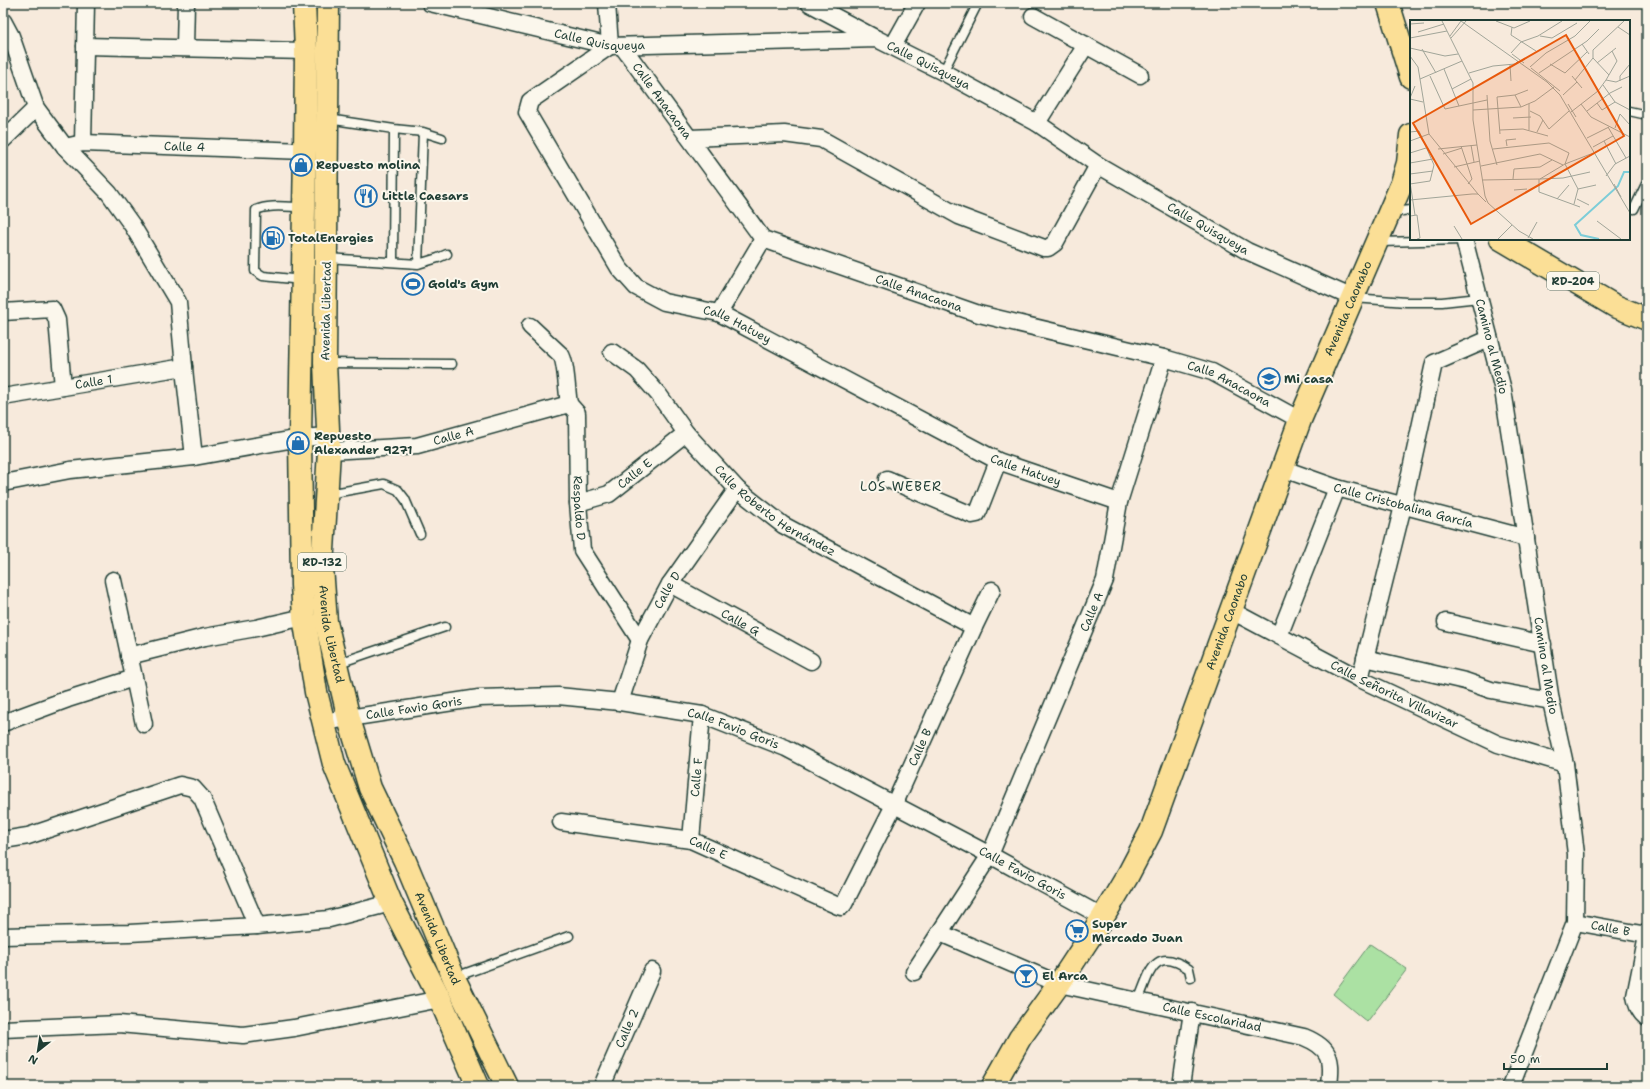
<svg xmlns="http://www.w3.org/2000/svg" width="1650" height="1089" font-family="'Shantell Sans',sans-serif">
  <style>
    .green { fill: #abe1a3; stroke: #658f6c }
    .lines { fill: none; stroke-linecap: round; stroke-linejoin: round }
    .lane-casing { stroke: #1f3d34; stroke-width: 11 }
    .street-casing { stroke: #1f3d34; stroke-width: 19 }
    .primary-casing { stroke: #1f3d34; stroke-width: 25 }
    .lane { stroke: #fbf7ec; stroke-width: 8 }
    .street { stroke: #fbf7ec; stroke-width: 16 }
    .primary { stroke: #fbdf96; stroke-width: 22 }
    .labels { text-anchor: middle; stroke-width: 4; stroke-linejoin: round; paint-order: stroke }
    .shield { fill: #fbf7ec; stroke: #61756b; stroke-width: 1 }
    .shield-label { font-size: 11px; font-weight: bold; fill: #1f3d34 }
    .street-label { font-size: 12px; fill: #1f3d34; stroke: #fbf7ec }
    .poi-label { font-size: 12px; font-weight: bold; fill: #1f3d34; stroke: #fbf7ec; text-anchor: start }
    .neighbourhood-label { font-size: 13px; letter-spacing: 1px; fill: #1f3d34; stroke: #fbf7ec }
    .inset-river { fill: none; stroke: #7dcdd8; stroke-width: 2 }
    .inset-road { fill: none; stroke: #a1a599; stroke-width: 1 }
    .view { fill: #e8590c; fill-opacity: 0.15; stroke: #e8590c; stroke-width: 2 }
    .inset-edge { fill: none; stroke: #1f3d34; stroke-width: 2 }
  </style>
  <rect width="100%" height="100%" fill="#f7eadc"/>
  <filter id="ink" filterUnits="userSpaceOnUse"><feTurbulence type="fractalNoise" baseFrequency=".025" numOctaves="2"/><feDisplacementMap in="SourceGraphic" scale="8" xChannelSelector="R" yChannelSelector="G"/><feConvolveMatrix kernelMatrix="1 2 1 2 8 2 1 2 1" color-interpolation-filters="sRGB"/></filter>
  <g filter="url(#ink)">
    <!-- green -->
    <path class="green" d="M1370 944 1407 969 1367 1022 1333 994Z"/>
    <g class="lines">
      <!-- lane casing -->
      <g class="lane-casing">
        <path id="lane" d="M943 72 978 3
          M1629 111 1647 115
          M328 119 394 129 423 132 442 138
          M1634 209 1647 182
          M1393 212 1411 210
          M1379 242 1464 240
          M327 258 418 264 438 258 447 254
          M393 262 394 129
          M418 264 423 132
          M302 280 263 276 255 271 256 210C269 204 288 207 303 207
          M1354 298 1406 302H1442L1479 298
          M326 363 452 364
          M328 494 384 484 398 490 405 499 420 534
          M336 664 445 627
          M455 977 569 936
          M1138 1001C1150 973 1153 945 1189 969L1191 978"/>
      </g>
      <!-- street casing -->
      <g class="street-casing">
        <g id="street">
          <path id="s1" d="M430 3 610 46 877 39 943 72 1037 123 1098 165 1247 251 1353 298"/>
          <path id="s2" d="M607 3 610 46 530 101 527 112 619 268 636 287 664 302 719 313 998 461 1119 502"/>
          <path d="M809 3 877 39"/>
          <path d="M1033 16 1140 75"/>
          <path d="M3 21 11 36 36 108 65 147 109 193 132 225 178 302 185 378 194 457"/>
          <path d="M85 46 306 51"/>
          <path id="s3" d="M622 46 763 239 979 314 1164 358 1212 372 1300 420"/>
          <path d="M893 46 917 3"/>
          <path d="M185 47 186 3"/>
          <path d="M1037 123 1086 45"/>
          <path d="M690 138 784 134 821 139 959 216 1044 248H1048L1055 243 1098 165"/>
          <path d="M3 140 36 108"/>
          <path d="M83 143 86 3"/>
          <path id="s4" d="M65 147 83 143 305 151"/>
          <path id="s5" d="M1464 239 1503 390 1551 701 1565 764 1576 854 1575 922 1511 1086"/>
          <path d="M3 312 52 309 57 320 63 387"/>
          <path d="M719 313 763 239"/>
          <path d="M530 326 561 355C566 362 567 393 569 404"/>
          <path id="s6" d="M612 352 637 370 659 395 686 433 737 489 783 525 974 627"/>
          <path id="s7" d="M3 397 184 367"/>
          <path id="s8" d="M329 451 417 446 569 404 577 413 578 503 582 550 640 640"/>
          <path id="s9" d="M1281 468 1337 488 1526 538"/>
          <path d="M887 479 972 515 977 514 979 510 998 461"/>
          <path d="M3 483 70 470 194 457 300 438 329 436"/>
          <path id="s10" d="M578 503 609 494 686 433"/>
          <path d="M113 580 144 724"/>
          <path id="s11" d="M670 584 811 661"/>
          <path id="s12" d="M1230 610 1360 679 1498 744 1565 764"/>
          <path d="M1446 622 1543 644"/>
          <path d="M1279 636 1337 488"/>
          <path d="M129 656 205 637 256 628 304 617"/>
          <path d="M1365 658 1465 681 1491 690 1551 701"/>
          <path d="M1360 679 1403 506 1434 363 1489 339"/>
          <path id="s13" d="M620 702 640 640 670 584 737 489"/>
          <path id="s14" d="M323 722 479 698 558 696 620 702 702 715 786 748 990 855 1103 917"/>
          <path d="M3 723 68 699 134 678"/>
          <path id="s15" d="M561 822 691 840 838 906 841 907 844 904 894 805 974 627 992 590"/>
          <path d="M3 840 28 836 180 785 193 788 202 798 257 926"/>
          <path id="s16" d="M691 840 702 715"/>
          <path id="s17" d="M1575 922 1647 935"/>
          <path id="s18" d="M940 933 1059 984 1304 1037C1331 1048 1332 1059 1329 1086"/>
          <path d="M3 936 129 933 257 926 329 919 391 903"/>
          <path d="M1647 936 1635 996C1637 1006 1639 1012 1647 1018"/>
          <path id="s19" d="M914 972 990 855 1105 580 1119 502 1164 358"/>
          <path d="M3 1029 119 1024 243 1035 294 1028 440 999"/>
          <path id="s20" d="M602 1086 652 971"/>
          <path d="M1181 1086 1192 1012"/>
        </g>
      </g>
      <!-- primary casing -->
      <g class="primary-casing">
        <g id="primary">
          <path d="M304 3 306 51 305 151 300 438 302 585 304 617 316 692 334 764 391 903 440 999 478 1086"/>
          <path id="s21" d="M328 3 325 363 329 451 322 567 326 622 349 719 370 788 405 861 454 978 507 1086"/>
          <path d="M1388 3 1411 77"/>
          <path d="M1501 239 1615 306 1647 319"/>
          <path id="s22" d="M993 1086 1020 1038 1059 984 1103 917 1128 875 1151 831 1300 420 1402 183 1408 163 1411 135"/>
        </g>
      </g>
      <!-- lane -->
      <use href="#lane" class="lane"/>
      <!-- street -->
      <use href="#street" class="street"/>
      <!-- primary -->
      <use href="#primary" class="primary"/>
    </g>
  </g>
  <!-- icons -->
  <defs>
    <g id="shop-ring" transform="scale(1.15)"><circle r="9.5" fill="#fbf7ec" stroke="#1f6fb2" stroke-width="1.5"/><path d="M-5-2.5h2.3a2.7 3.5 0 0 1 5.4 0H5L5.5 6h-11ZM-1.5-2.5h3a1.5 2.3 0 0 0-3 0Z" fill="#1f6fb2"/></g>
    <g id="restaurant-ring" transform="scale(1.15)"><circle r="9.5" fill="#fbf7ec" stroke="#1f6fb2" stroke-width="1.5"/><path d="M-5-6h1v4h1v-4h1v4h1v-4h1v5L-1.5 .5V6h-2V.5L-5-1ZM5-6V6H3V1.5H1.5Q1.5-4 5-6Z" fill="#1f6fb2"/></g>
    <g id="fuel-ring" transform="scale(1.15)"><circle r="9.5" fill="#fbf7ec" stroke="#1f6fb2" stroke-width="1.5"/><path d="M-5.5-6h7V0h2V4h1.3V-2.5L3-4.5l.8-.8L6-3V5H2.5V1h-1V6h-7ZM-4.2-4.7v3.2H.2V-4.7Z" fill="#1f6fb2"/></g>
    <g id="stadium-ring" transform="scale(1.15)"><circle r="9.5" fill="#fbf7ec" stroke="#1f6fb2" stroke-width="1.5"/><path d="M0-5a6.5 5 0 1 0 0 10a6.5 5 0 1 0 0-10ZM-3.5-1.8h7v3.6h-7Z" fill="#1f6fb2"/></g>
    <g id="school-ring" transform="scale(1.15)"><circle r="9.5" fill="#fbf7ec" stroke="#1f6fb2" stroke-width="1.5"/><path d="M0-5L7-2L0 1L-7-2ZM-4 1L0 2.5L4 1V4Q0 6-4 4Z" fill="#1f6fb2"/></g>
    <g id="supermarket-ring" transform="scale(1.15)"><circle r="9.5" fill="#fbf7ec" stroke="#1f6fb2" stroke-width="1.5"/><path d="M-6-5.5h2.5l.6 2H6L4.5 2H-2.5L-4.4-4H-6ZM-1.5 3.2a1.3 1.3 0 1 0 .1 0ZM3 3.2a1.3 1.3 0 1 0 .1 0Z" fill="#1f6fb2"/></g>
    <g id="bar-ring" transform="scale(1.15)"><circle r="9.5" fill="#fbf7ec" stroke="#1f6fb2" stroke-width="1.5"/><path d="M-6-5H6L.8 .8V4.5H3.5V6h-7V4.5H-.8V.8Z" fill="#1f6fb2"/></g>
  </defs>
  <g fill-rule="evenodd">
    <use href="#shop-ring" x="301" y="165"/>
    <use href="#restaurant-ring" x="366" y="196"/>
    <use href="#fuel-ring" x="273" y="238"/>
    <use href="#stadium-ring" x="413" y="284"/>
    <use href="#school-ring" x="1269" y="379"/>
    <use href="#shop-ring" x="298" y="443"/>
    <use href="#supermarket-ring" x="1077" y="931"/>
    <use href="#bar-ring" x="1026" y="976"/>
  </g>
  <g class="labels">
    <!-- shield labels -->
    <g class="shield">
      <rect x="1547" y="272" width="52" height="18" rx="3"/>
      <rect x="298" y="553" width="48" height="18" rx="3"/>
    </g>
    <g class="shield-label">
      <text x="1573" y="285">RD-204</text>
      <text x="322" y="566">RD-132</text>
    </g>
    <!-- street labels -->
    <g class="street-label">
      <text dy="4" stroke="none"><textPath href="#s1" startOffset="174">Calle Quisqueya</textPath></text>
      <text dy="4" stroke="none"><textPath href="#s1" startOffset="510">Calle Quisqueya</textPath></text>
      <text dy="4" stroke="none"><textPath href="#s3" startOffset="68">Calle Anacaona</textPath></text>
      <text dy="4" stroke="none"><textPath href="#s4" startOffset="120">Calle 4</textPath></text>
      <text dy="4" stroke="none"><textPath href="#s1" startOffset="834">Calle Quisqueya</textPath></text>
      <text dy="4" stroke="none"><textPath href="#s3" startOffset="404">Calle Anacaona</textPath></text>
      <text dy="4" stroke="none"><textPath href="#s22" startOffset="859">Avenida Caonabo</textPath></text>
      <text transform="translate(326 311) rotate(-89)" y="4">Avenida Libertad</text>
      <text dy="4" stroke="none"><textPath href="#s2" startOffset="467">Calle Hatuey</textPath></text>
      <text dy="4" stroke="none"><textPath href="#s5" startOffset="111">Camino al Medio</textPath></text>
      <text dy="4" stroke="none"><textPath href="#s7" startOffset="92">Calle 1</textPath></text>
      <text dy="4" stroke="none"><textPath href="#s3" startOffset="728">Calle Anacaona</textPath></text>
      <text dy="4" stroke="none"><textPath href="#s8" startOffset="126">Calle A</textPath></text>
      <text dy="4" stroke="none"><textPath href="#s2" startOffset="791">Calle Hatuey</textPath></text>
      <text dy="4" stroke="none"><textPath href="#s10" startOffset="65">Calle E</textPath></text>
      <text dy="4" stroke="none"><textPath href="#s9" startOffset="128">Calle Cristobalina García</textPath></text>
      <text dy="4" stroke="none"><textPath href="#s8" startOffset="353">Respaldo D</textPath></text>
      <text dy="4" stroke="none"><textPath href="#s6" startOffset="230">Calle Roberto Hernández</textPath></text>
      <text dy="4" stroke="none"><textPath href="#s13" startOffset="122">Calle D</textPath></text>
      <text dy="4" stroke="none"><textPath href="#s19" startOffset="403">Calle A</textPath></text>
      <text dy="4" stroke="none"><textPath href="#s11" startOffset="80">Calle G</textPath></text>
      <text dy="4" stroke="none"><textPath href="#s22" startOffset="523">Avenida Caonabo</textPath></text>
      <text dy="4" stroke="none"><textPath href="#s21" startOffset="632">Avenida Libertad</textPath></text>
      <text dy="4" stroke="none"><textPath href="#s5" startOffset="435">Camino al Medio</textPath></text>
      <text dy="4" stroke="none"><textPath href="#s12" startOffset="185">Calle Señorita Villavizar</textPath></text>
      <text dy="4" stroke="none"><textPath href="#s14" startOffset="92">Calle Favio Goris</textPath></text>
      <text dy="4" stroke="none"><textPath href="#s14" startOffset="416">Calle Favio Goris</textPath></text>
      <text dy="4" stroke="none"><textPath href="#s15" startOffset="474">Calle B</textPath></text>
      <text dy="4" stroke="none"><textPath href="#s16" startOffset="63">Calle F</textPath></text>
      <text dy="4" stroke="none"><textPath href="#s15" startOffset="150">Calle E</textPath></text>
      <text dy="4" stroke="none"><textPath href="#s14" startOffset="740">Calle Favio Goris</textPath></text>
      <text dy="4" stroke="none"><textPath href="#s17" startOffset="36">Calle B</textPath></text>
      <text dy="4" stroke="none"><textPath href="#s21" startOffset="956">Avenida Libertad</textPath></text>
      <text dy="4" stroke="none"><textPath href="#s18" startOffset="286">Calle Escolaridad</textPath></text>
      <text dy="4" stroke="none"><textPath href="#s20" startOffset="63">Calle 2</textPath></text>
    </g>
    <!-- poi labels -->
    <g class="poi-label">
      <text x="316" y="169">Repuesto molina</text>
      <text x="382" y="200">Little Caesars</text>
      <text x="288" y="242">TotalEnergies</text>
      <text x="428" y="288">Gold's Gym</text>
      <text x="1284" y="383">Mi casa</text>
      <text x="314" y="440">Repuesto<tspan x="314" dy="14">Alexander 9271</tspan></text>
      <text x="1092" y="928">Super<tspan x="1092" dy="14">Mercado Juan</tspan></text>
      <text x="1042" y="980">El Arca</text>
    </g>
    <!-- neighbourhood labels -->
    <g class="neighbourhood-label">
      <text x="901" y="491">LOS WEBER</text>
    </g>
  </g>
  <!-- overview -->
  <g transform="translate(1410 20)">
    <rect width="220" height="220" fill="#f7eadc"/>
    <path class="inset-river" d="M189 219 171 215 165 205 208 166 214 152H220"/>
    <path class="inset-road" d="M32 1 63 63V100L75 176 78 183 109 211 123 219M51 1 137 62 150 75 220 193M86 1 104 8 120 1M0 4 14 3M102 7 101 15 126 31M208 7 220 15M8 12 34 4M40 16 51 1M130 16 142 18 167 3M0 18 37 11M41 18 56 1M172 24 179 34M0 28 35 36 48 34M12 29 26 53M101 33 111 22 128 16 152 1M102 34 114 43M0 36 8 47 19 114 68 174M183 38 199 55M187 43 206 28M140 44 155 53 177 32M100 45 101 61M120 47 136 33 165 16 180 1M121 48 150 71M34 49 49 86M59 53 83 46 105 44 108 41M129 53 177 21 189 9M20 56 35 89 77 80M162 56 172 68M10 59 52 41M165 60 183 38V30L214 1M196 60 206 62 220 56M210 61V56L220 44M193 65 205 82 220 90M42 69 61 59M200 73 212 67M77 75 80 121 87 145M105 75 111 87M153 75 167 62M0 78 5 66M0 79 13 82M187 83 192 90 205 82M119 84V110M158 84 166 97M171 84 181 97 220 117M63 90 111 87 125 81 144 67M120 91 130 96 139 109 159 91M177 91 200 73M161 92 188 71 196 60 207 41 202 31M103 98 121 97M198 107 216 138M205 108 210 94 220 105M90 110 113 109 138 116M0 112 9 111 24 145 20 161 0 164M127 112 133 100M90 114 87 77 105 75 118 70M177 118 199 107M0 121 19 114M194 121 206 144M61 125 64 142M51 126 62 159 58 164M97 126 96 120 106 119M183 127 203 116M28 129 67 125M83 129 139 123 159 133 155 144 168 169 164 184M0 133 16 128M33 134 52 128M0 143 23 139M71 146 130 134 153 145M44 147 70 141M0 154 23 151M196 156 205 144 220 136M103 159 104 149 130 147 142 140M129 159V172L170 187M130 159 153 158 180 152M72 160 130 159 155 144 186 132M0 162 5 195M204 164 211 177M168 169 186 165M104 170 117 169M147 179 159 165M167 179 179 185M0 180 62 174H68L76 182M0 196 7 195 10 218 7 219M187 201 211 219M44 206 52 219M118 218 127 202M88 219 102 205"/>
    <path class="view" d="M156 15 214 116 61 204 3 103Z"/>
    <rect width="220" height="220" class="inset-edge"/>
  </g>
  <!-- margin -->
  <rect width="1650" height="1089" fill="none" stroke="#fbf7ec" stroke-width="16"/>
  <rect x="8" y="8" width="1634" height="1073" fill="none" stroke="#1f3d34" stroke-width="1.5" filter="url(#ink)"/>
  <!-- north arrow -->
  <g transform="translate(38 1051) rotate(210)" stroke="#fbf7ec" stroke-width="3" paint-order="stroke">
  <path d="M0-3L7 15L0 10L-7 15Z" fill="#1f3d34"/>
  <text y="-6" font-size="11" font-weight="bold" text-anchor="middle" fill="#1f3d34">N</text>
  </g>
  <!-- scale -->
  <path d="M1504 1063v6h103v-6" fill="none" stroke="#1f3d34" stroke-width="2"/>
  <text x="1510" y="1063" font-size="12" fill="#1f3d34" stroke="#fbf7ec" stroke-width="3" paint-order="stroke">50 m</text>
</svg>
